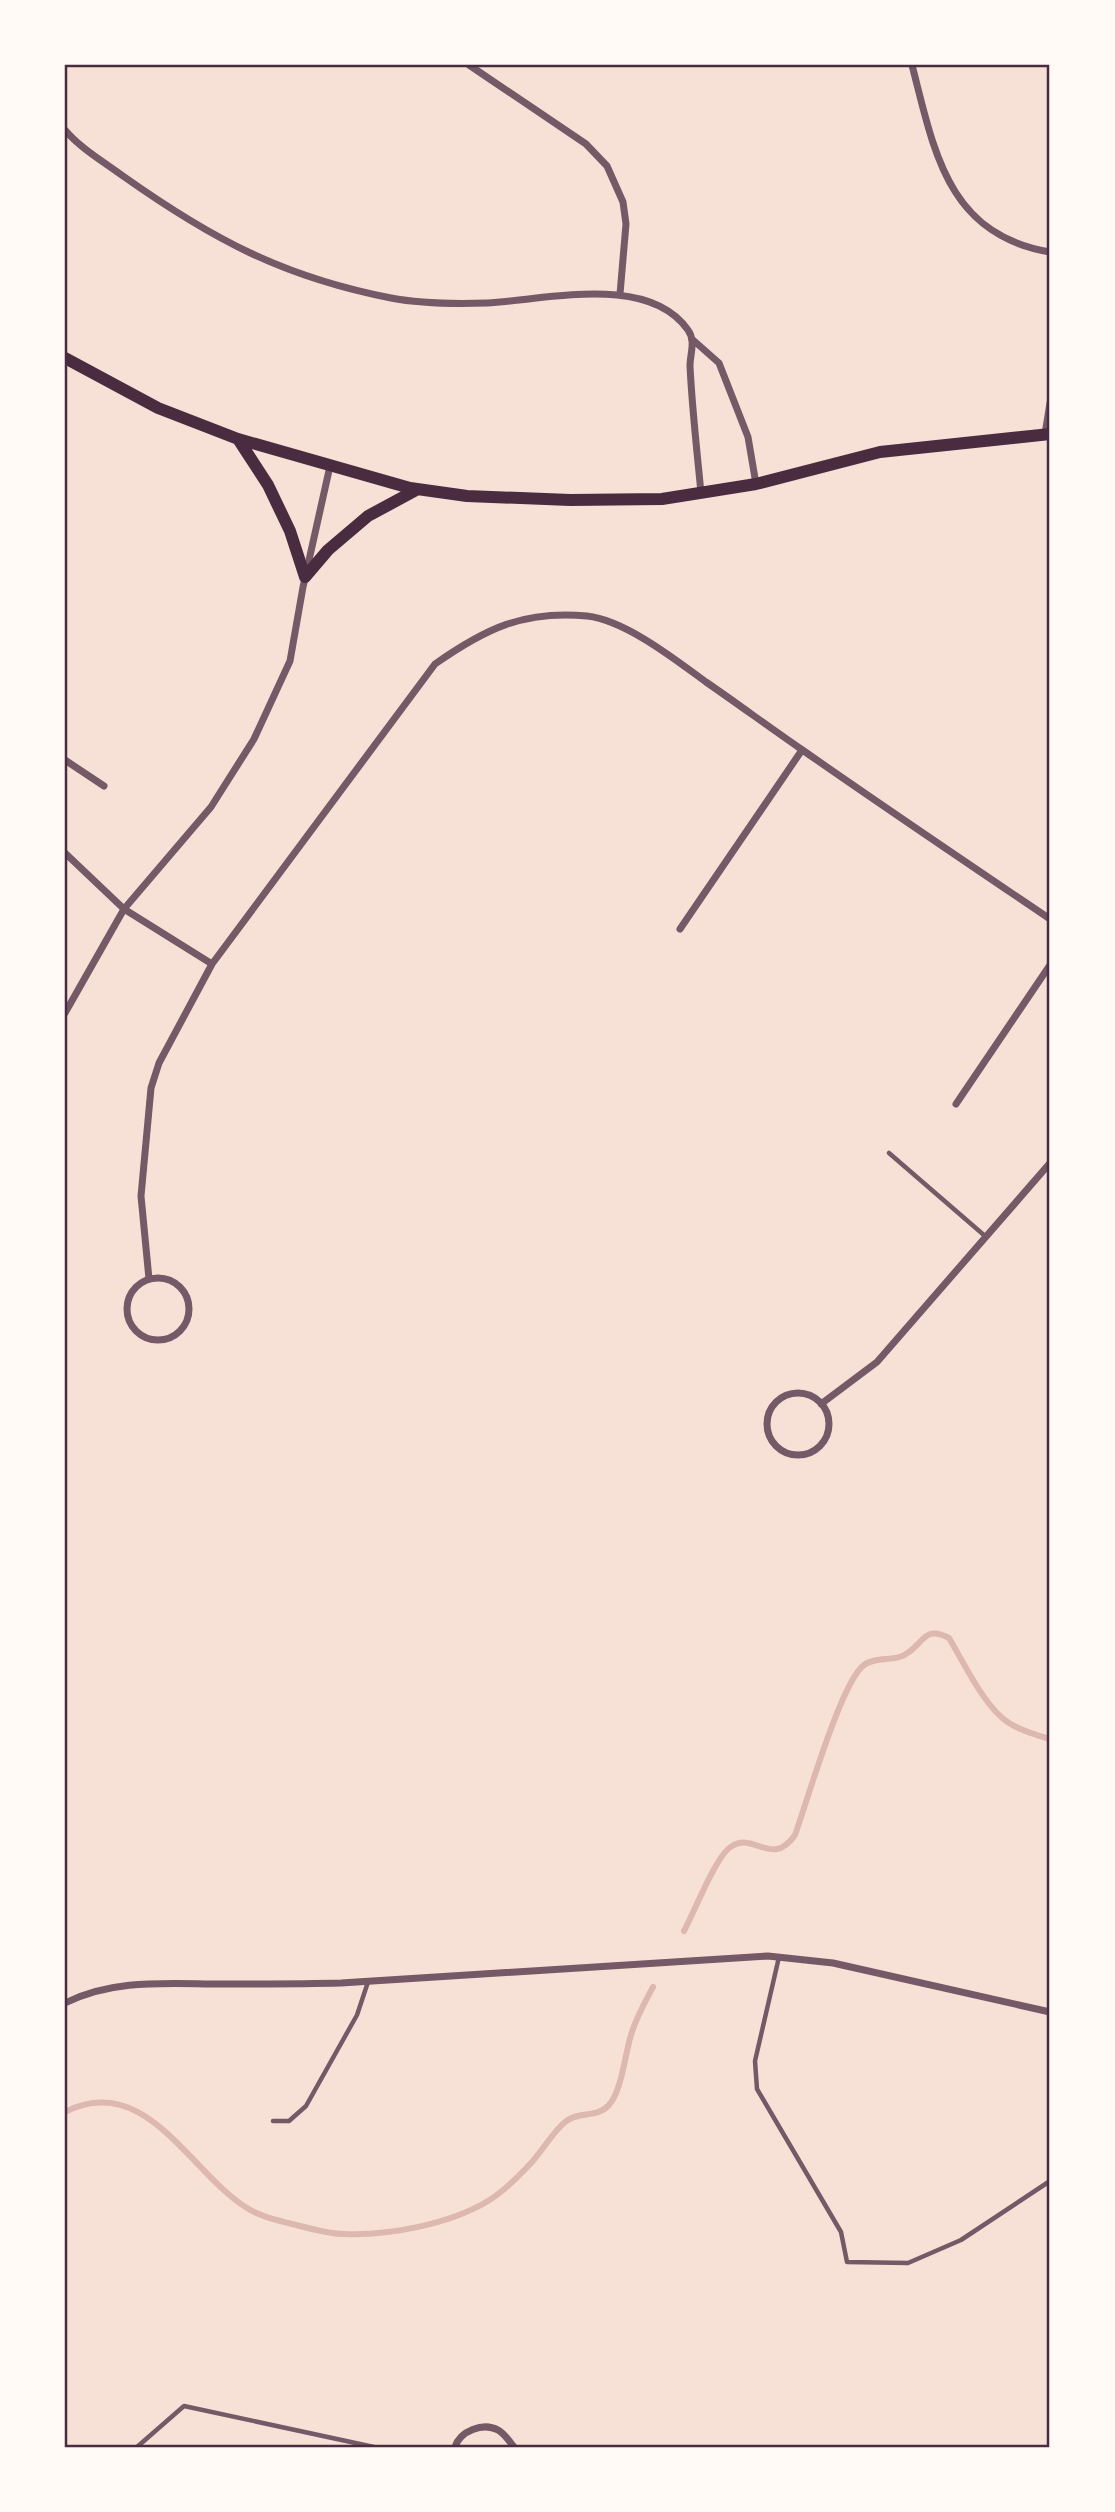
<svg xmlns="http://www.w3.org/2000/svg" width="1115" height="2512" font-family="'IBM Plex Sans',sans-serif">
  <style>
    .lines { fill: none; stroke-linecap: round; stroke-linejoin: round }
    .stream { stroke: #dcb8b0; stroke-width: 6 }
    .service { stroke: #755966; stroke-width: 4.5 }
    .minor { stroke: #755966; stroke-width: 7 }
    .secondary { stroke: #4a2c40; stroke-width: 12 }
    .neatline { fill: none; stroke: #4a2c40; stroke-width: 2.5 }
  </style>
  <rect width="100%" height="100%" fill="#f7e1d7"/>
  <g class="lines">
    <!-- stream -->
    <path class="stream" d="M684 1931C695 1911 716 1855 732 1846 755 1832 772 1868 795 1835 807 1802 841 1682 864 1665 877 1655 896 1663 909 1652 925 1640 926 1626 949 1638 964 1663 985 1708 1009 1723 1022 1731 1036 1735 1050 1739
      M65 2112C146 2071 190 2173 247 2208 261 2217 277 2220 292 2224 309 2228 327 2234 344 2234 388 2236 450 2224 488 2201 503 2192 519 2176 531 2163 543 2150 552 2133 565 2122 577 2111 598 2118 609 2105 622 2090 625 2054 631 2035 636 2018 645 2002 653 1987"/>
    <!-- service -->
    <path class="service" d="M889 1153 985 1236
      M779 1957 755 2061 757 2089 841 2232 847 2262 908 2263 961 2240 1050 2181
      M273 2121H289L306 2106 357 2015 368 1982
      M137 2447 184 2406 374 2447"/>
    <!-- minor -->
    <path class="minor" d="M469 65 586 144 607 166 623 202 626 224 620 294
      M912 65C934 150 947 235 1050 252
      M65 130C80 148 104 162 123 176 212 239 283 277 391 298 422 304 455 304 487 303 546 300 648 273 688 330 696 341 690 354 690 366 692 408 697 451 701 493
      M693 340 719 363 748 437 756 484
      M1045 434 1050 403
      M65 760 104 786
      M65 853 124 909 212 964 435 664C485 629 523 610 587 616 625 620 676 660 706 682 738 704 769 727 801 749 884 807 967 863 1050 919
      M680 929 802 750
      M65 1013 124 909 211 807 254 739 290 661 303 587 330 466
      M956 1104 1050 965
      M127 1309a31 31 0 1 1 62 0a31 31 0 1 1-62 0Z
      M149 1279 141 1196 151 1088 159 1063 212 964
      M767 1424a31 31 0 1 1 62 0a31 31 0 1 1-62 0Z
      M821 1404 877 1362 1050 1163
      M65 2003C114 1978 169 1984 223 1984 262 1984 301 1984 341 1983L768 1956 833 1963 1050 2012
      M455 2447C460 2431 483 2422 498 2430 505 2434 509 2441 514 2447"/>
    <!-- secondary -->
    <path class="secondary" d="M65 358 158 408 238 439 410 488 467 496 570 500 662 499 756 484 880 452 1050 434
      M238 439 268 485 290 531 305 577
      M305 577 328 550 368 516 418 489"/>
  </g>
  <!-- border -->
  <rect width="1115" height="2512" fill="none" stroke="#fffaf5" stroke-width="133"/>
  <rect x="66" y="66" width="982" height="2380" class="neatline"/>
</svg>
